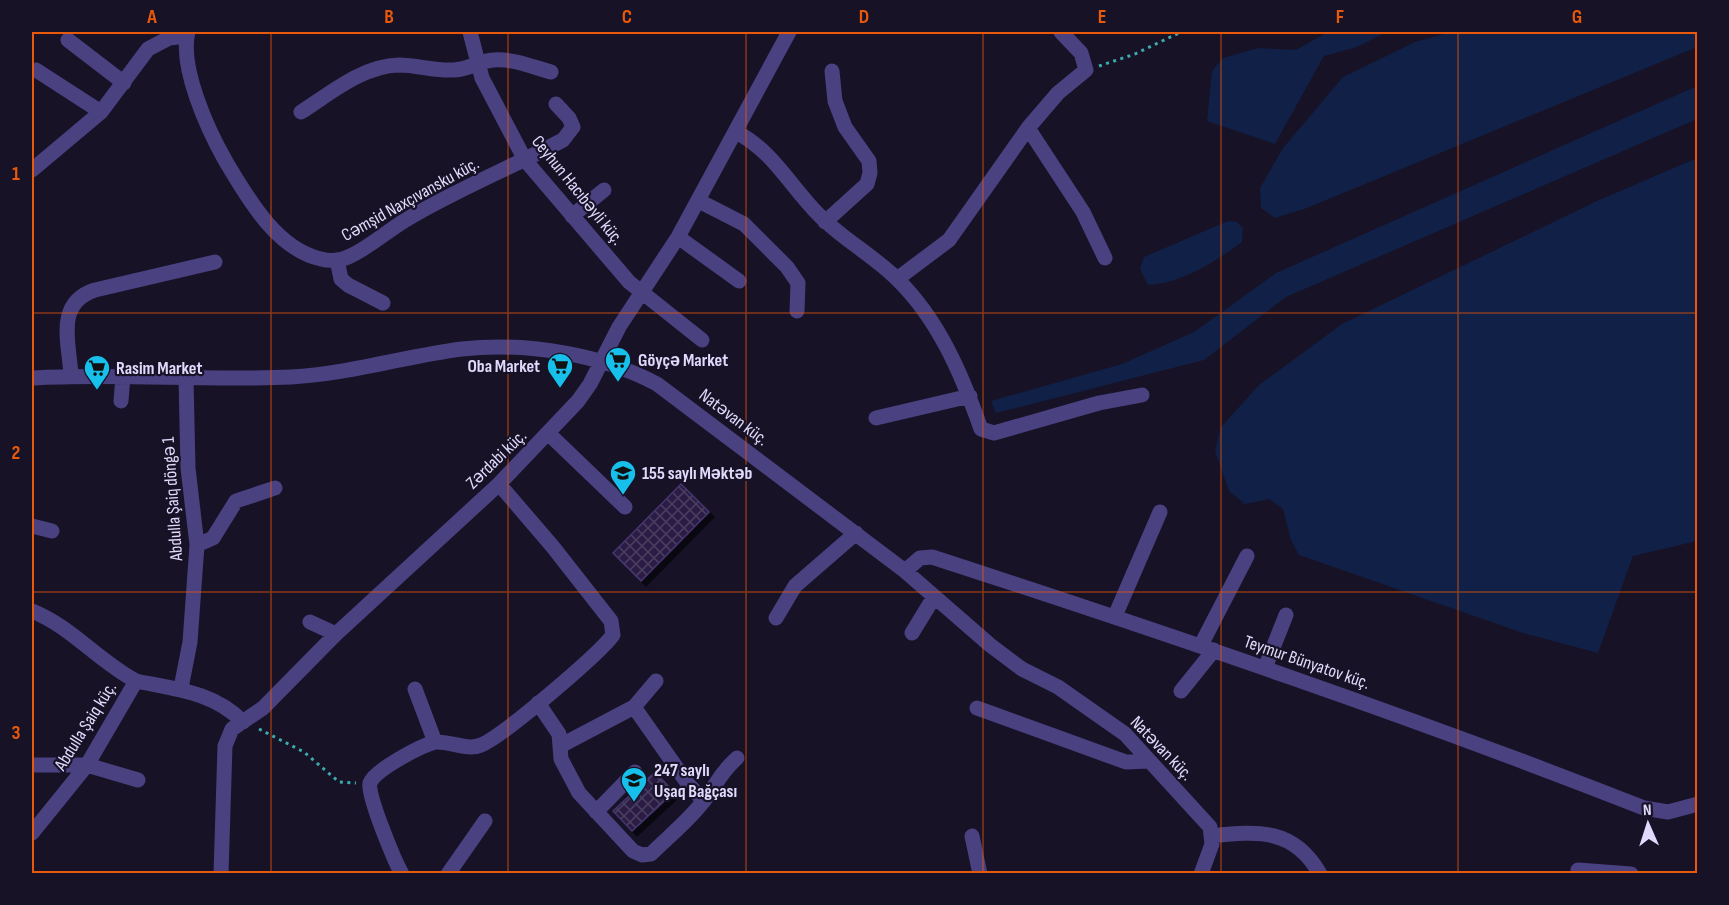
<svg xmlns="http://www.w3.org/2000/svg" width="1729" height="905" font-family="'Sofia Sans Condensed',sans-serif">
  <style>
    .water { fill: #112046 }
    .building { fill: url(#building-cross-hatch); stroke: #45346f; stroke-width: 1.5; filter: url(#shadow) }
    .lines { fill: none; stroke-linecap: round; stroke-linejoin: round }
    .path { stroke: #3babaf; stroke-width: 3; stroke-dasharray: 3 4.5; stroke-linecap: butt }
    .minor { stroke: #4a4181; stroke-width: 15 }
    .grid { fill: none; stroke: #e8590c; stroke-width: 1.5; stroke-opacity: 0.55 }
    .labels { text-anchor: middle; stroke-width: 4.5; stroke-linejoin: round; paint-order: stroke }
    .street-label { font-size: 18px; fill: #e1dafc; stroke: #171226 }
    .poi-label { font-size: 18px; font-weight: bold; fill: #e1dafc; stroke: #171226; text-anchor: start }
    .neatline { fill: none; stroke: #e8590c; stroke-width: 2 }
    .grid-label { font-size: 20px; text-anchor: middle; font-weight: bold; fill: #e8590c }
  </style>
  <defs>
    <pattern id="building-cross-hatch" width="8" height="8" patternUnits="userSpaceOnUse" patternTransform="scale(1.5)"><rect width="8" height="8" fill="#2b1f45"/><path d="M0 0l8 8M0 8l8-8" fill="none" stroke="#493f61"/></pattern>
    <filter id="shadow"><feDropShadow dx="5" dy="5" stdDeviation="0" flood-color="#0009"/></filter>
  </defs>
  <rect width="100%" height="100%" fill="#171226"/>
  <!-- water -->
  <path class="water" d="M1328 32H1387L1357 47 1324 56 1275 144 1207 121 1212 71 1223 58 1258 48 1296 50Z
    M1451 32H1697V47L1307 208 1275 218 1261 208 1260 188 1283 148 1343 77 1415 42Z
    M1697 86V119L1286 297 1204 360 996 413 991 401 1122 364 1194 332 1276 273Z
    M1697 158V541L1633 556 1598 653 1523 633 1299 555 1291 540 1283 509 1269 499 1245 504 1229 491 1215 451 1221 427 1259 385 1342 324 1597 201Z
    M1228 221 1237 222 1243 228 1242 242C1215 262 1182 283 1148 285L1140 269 1144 257Z"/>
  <!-- building -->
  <path class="building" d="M681 484 709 512 641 581 613 553Z
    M655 772 674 792 632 831 613 811Z"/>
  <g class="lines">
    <!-- path -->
    <path class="path" d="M1099 66 1135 54 1181 32
      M259 729 304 752 339 782 356 783"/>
    <!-- minor -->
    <path class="minor" d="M188 32C179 67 208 130 225 160 247 197 276 249 321 259 329 261 340 261 348 257 369 248 388 230 409 218 458 189 512 167 563 140L573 127 569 118 556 104
      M470 32 482 78 525 160 629 282 702 340
      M68 40 124 83
      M36 70 101 112
      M301 112C331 93 362 66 399 65 417 65 435 71 453 70 468 70 479 61 493 60 511 58 533 67 551 72
      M1028 128 1083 212 1105 258
      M736 132C773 151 790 186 819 215 842 239 873 255 897 279 939 320 962 375 981 429L994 433 1099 403 1142 395
      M32 170 101 112 148 49 169 38 187 36
      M699 201 744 224 787 267 798 283 797 311
      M572 216 604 190
      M825 222 867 184 870 173 869 161 845 127 835 101 832 71
      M678 237 739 281
      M337 260 341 279 348 285 383 303
      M897 279 949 240 1028 128 1058 93 1086 70 1081 53 1061 32
      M71 375C69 342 55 303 95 290L215 262
      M32 378C118 373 205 381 291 377 350 374 405 356 462 349 526 342 601 354 657 384L905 571 990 645 1022 669 1058 687 1125 734 1210 827 1212 844 1201 874
      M121 401 123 376
      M876 418 970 396
      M549 434 625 507
      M32 526 52 531
      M197 545 213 538 236 501 275 488
      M905 571 920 558 932 557C1172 635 1410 716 1644 808L1668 812 1698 804
      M32 611C72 627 98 661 136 681L87 765 32 833
      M1115 616 1160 512
      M776 618 795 586 856 533
      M310 622 336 634
      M912 633 934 597
      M1201 645 1247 556
      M1265 668 1286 615
      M136 681C175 689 214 692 243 722
      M181 688 190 642 197 545 188 468 186 378
      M1181 691 1214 650
      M538 703 559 734 561 759 579 793 633 851 642 855 651 854C668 837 687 822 702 803 716 786 719 774 737 758
      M634 707 656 681
      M977 708 1126 762 1148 761
      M435 742C450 741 467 751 481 745 502 737 598 655 613 635L611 621 553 547 499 484
      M560 746 634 707 688 784 704 801
      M32 765H87L138 780
      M596 812 635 772
      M972 836 980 874
      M1212 836C1258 831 1294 828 1320 874
      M1578 870 1631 874
      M221 874 225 746 232 729 263 708 336 634 499 484 578 401 590 384 619 327 678 237 789 32
      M402 874C396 864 366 793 370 783 375 770 420 746 435 742L415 689
      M448 874 485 821"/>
  </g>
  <!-- grid -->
  <path class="grid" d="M271 32V874M508 32V874M746 32V874M983 32V874M1221 32V874M1458 32V874M32 313H1698M32 592H1698"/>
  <!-- icons -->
  <defs>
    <g id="supermarket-pin" transform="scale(1.35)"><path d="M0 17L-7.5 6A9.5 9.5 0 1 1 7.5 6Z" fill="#17c0eb" stroke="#171226"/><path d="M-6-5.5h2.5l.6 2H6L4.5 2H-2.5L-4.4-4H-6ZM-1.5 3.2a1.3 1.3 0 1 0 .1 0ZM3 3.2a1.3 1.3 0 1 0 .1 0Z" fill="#111"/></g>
    <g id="school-pin" transform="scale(1.35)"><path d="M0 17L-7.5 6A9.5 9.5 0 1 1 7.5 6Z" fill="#17c0eb" stroke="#171226"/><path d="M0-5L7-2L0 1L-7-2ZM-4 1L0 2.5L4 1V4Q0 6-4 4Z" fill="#111"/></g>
  </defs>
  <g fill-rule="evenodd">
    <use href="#supermarket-pin" x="618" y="360"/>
    <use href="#supermarket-pin" x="560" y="366"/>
    <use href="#supermarket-pin" x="97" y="368"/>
    <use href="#school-pin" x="623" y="473"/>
    <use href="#school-pin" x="634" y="780"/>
  </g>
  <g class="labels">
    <!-- street labels -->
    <g class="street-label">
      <text transform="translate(578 190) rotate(51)" y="6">Ceyhun Hacıbəyli küç.</text>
      <text transform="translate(410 199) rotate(-29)" y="6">Cəmşid Naxçıvansku küç.</text>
      <text transform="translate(734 417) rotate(37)" y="6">Natəvan küç.</text>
      <text transform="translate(496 459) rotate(-44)" y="6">Zərdabi küç.</text>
      <text transform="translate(172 499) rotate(-94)" y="6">Abdulla Şaiq döngə 1</text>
      <text transform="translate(1307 662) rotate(19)" y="6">Teymur Bünyatov küç.</text>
      <text transform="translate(85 726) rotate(-58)" y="6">Abdulla Şaiq küç.</text>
      <text transform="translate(1162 748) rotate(46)" y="6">Natəvan küç.</text>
    </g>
    <!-- poi labels -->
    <g class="poi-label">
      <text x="638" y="366">Göyçə Market</text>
      <text x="540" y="372" text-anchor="end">Oba Market</text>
      <text x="116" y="374">Rasim Market</text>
      <text x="642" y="479">155 saylı Məktəb</text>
      <text x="654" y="776">247 saylı<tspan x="654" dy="21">Uşaq Bağçası</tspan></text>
    </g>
  </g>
  <!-- border -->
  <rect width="1729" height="905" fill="none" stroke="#171226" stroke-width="66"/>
  <!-- north arrow -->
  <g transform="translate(1648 824) rotate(357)" stroke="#171226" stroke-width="4.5" paint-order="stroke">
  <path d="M0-4.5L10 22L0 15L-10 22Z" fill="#e1dafc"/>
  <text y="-9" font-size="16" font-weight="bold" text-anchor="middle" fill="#e1dafc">N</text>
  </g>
  <rect x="33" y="33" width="1663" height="839" class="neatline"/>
  <g class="grid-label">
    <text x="152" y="23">A</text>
    <text x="389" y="23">B</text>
    <text x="627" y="23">C</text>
    <text x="864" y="23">D</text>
    <text x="1102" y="23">E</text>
    <text x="1340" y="23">F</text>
    <text x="1577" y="23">G</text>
    <text x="16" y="180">1</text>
    <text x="16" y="459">2</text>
    <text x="16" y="739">3</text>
  </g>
</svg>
